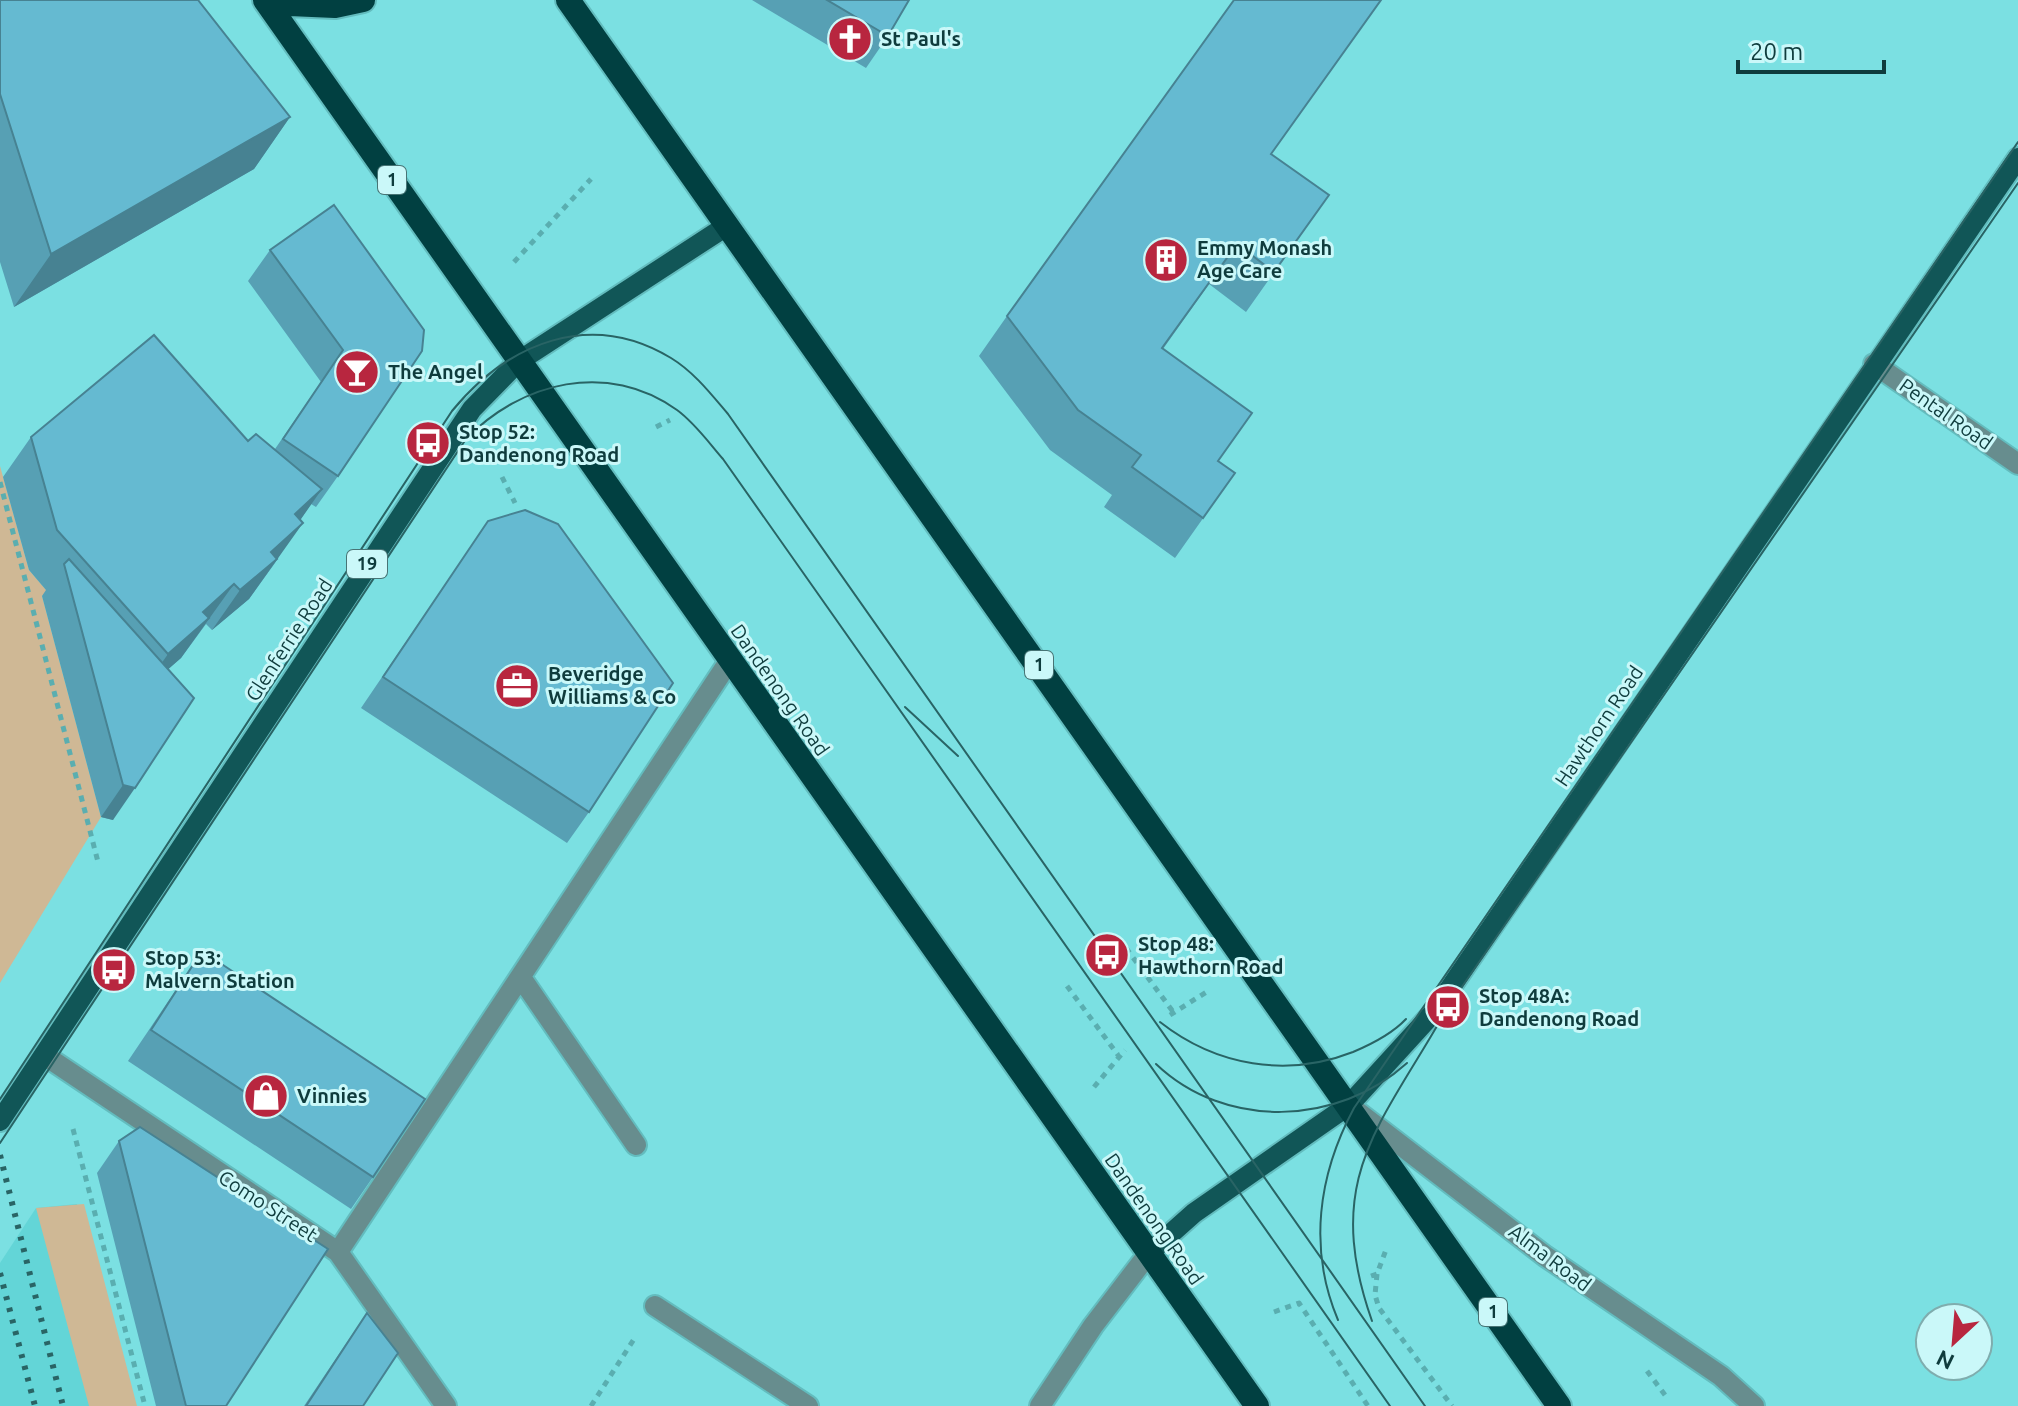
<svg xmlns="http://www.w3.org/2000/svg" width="2018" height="1406" font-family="Ubuntu,sans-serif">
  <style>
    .built { fill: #63d5d7 }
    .green { fill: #cfb895 }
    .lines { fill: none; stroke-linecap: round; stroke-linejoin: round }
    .minor-casing { stroke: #63bcbe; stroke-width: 24 }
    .major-casing { stroke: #63bcbe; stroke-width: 24 }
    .highway-casing { stroke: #63bcbe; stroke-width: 28 }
    .path { stroke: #5aaeb0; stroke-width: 5; stroke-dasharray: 6 6; stroke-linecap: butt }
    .minor { stroke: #678d8e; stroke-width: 20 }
    .major { stroke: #115657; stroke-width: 20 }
    .highway { stroke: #014041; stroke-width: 24 }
    .tram { stroke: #296465; stroke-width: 2 }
    .rail { stroke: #296465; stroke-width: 6; stroke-dasharray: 4 8; stroke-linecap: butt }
    .wall { fill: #57a0b4 }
    .shaded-wall { fill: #478292 }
    .building { fill: #65bad1; stroke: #478292; stroke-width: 2 }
    .labels { text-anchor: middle; stroke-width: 6; stroke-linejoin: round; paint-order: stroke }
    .shield { fill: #caf8f9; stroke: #477475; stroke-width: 2 }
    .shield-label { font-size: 18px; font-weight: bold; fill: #0f3c3d }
    .poi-label { font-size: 20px; font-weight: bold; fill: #0f3c3d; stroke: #caf8f9; text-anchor: start }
    .street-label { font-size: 20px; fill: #0f3c3d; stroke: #caf8f9 }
  </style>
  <rect width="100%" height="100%" fill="#7be0e2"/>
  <!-- built -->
  <path class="built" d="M77 1204 130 1406H0V1263L36 1208Z"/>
  <!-- green -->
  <path class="green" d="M0 466 29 570 47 591 42 596 101 817 0 983Z
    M84 1204 137 1406H89L36 1208Z"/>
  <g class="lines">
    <!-- minor casing -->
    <g class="minor-casing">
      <path id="minor" d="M1874 364 2018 464
        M522 979 636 1145
        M44 1055 338 1252 446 1406
        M1355 1110 1545 1256 1721 1376 1754 1406
        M338 1252 730 660
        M655 1306 808 1406
        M1040 1406 1093 1326 1149 1253"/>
    </g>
    <!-- major casing -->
    <g class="major-casing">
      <path id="major" d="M0 1121 472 409 519 361 728 225
        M1149 1253 1194 1213 1349 1105 1433 1013 2018 158"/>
    </g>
    <!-- highway casing -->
    <g class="highway-casing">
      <path id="highway" d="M265 0 1257 1406
        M568 0 1559 1406
        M267 3 335 6 363 0"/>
    </g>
    <!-- path -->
    <path class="path" d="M514 262 591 179
      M656 427 670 420
      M502 477 515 503
      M0 482 98 862
      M1126 948 1174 1013
      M1067 986 1118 1055
      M1170 1015 1208 991
      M1094 1087 1125 1050
      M73 1129 145 1406
      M1377 1274 1375 1295 1379 1308 1452 1406
      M1371 1276 1377 1274 1387 1247
      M1274 1312 1299 1303 1368 1406
      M1647 1371 1668 1399
      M591 1406 636 1336"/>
    <!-- minor -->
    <use href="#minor" class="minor"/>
    <!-- major -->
    <use href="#major" class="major"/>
    <!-- highway -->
    <use href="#highway" class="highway"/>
    <!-- tram -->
    <path class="tram" d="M905 707 958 756
      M1160 1022C1216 1066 1287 1078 1353 1052 1372 1044 1392 1034 1406 1019
      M1156 1064C1225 1130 1338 1126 1407 1063
      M0 1099 452 411C508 343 590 309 671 358 694 372 711 394 728 414L1425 1406
      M0 1143 466 439C521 382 608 360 677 410 695 423 709 443 723 459L1390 1406
      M1338 1320C1308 1249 1318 1175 1354 1108L2018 142
      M1372 1321C1321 1176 1382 1125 1448 1007L2018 183"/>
    <!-- rail -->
    <path class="rail" d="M0 1155 63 1406
      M0 1273 35 1406"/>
  </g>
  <!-- wall -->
  <path class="wall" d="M0 0 290 117 254 169 14 307 0 262Z
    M752 0H909L888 36 866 68Z
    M1271 154 1329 195 1246 312 1209 284 1163 349 1218 461 1235 473 1175 558 1104 507 1112 495 1050 450 979 356 1007 316Z
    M270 250 424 330 338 476 316 507 311 504 300 520 275 563 249 599 212 630 206 624 181 658 168 669 113 820 101 817 42 596 46 590 29 570 3 477 31 437 248 441 275 449 321 382 248 281Z
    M488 521 589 812 567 843 361 708Z
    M202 951 373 1177 351 1209 128 1061Z
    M119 1141 226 1406H156L97 1173Z
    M367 1313 363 1406H304L345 1345Z"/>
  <!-- shaded-wall -->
  <path class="shaded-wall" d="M290 117 254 169 14 307 51 254Z
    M322 489 294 529 295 514Z
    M303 523 249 599 212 630 240 590 271 552Z
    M234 584 181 658 140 694 168 654 203 612Z
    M123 785 135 788 113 820 101 817Z"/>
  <!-- building -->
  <path class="building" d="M0 0H198L290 117 51 254 0 94Z
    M827 0H909L888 36Z
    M1234 0H1381L1271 154 1329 195 1274 272 1237 244 1162 348 1252 413 1218 461 1235 473 1203 518 1132 467 1141 455 1078 410 1007 316Z
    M334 205 424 330 422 351 338 476 283 439 343 350 270 250Z
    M154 335 248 441 256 434 322 489 295 514 303 523 271 552 277 559 240 590 234 584 203 612 209 618 168 654 57 530 31 437Z
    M525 510 558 524 673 683 589 812 383 677 488 521Z
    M69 559 194 698 135 788 123 785 64 564Z
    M202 951 425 1099 373 1177 151 1030Z
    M140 1127 328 1249 226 1406H186L119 1141Z
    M367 1313 398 1353 363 1406H306Z"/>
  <!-- icons -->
  <defs>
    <g id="church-disc" transform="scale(2.3)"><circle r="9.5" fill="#b8263f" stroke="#caf8f9"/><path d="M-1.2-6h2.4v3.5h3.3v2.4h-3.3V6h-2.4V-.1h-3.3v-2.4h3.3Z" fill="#fff"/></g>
    <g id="building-disc" transform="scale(2.3)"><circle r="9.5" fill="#b8263f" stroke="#caf8f9"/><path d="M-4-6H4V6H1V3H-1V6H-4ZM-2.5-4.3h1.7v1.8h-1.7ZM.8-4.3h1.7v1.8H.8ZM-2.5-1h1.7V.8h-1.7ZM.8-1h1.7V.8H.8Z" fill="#fff"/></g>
    <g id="bar-disc" transform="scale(2.3)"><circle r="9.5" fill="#b8263f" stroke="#caf8f9"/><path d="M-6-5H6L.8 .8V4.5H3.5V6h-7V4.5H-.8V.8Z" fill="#fff"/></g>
    <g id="bus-disc" transform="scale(2.3)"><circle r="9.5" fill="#b8263f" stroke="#caf8f9"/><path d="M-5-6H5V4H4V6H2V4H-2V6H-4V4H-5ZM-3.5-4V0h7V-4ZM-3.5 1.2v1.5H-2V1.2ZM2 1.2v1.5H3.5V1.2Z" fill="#fff"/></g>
    <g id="office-disc" transform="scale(2.3)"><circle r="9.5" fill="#b8263f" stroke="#caf8f9"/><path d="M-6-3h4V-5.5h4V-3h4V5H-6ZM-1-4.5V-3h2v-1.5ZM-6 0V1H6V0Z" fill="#fff"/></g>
    <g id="shop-disc" transform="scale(2.3)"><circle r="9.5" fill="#b8263f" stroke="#caf8f9"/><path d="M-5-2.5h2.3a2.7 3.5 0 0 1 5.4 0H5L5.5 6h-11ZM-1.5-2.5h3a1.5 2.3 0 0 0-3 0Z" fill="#fff"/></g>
  </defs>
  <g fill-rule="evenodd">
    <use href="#church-disc" x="850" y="39"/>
    <use href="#building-disc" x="1166" y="260"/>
    <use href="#bar-disc" x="357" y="372"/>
    <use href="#bus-disc" x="428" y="443"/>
    <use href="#office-disc" x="517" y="686"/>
    <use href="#bus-disc" x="1107" y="955"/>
    <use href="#bus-disc" x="114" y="970"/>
    <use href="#bus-disc" x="1448" y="1007"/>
    <use href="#shop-disc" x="266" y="1096"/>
  </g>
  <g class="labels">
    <!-- shield labels -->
    <g class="shield">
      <rect x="378" y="166" width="28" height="28" rx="6"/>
      <rect x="347" y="550" width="40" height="28" rx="6"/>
      <rect x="1025" y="651" width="28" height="28" rx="6"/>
      <rect x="1479" y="1298" width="28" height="28" rx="6"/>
    </g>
    <g class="shield-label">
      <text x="392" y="186">1</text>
      <text x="367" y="570">19</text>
      <text x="1039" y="671">1</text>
      <text x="1493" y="1318">1</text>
    </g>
    <!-- poi labels -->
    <g class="poi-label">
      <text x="881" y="46">St Paul's</text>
      <text x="1197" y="255">Emmy Monash<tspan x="1197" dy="23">Age Care</tspan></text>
      <text x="388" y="379">The Angel</text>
      <text x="459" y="439">Stop 52:<tspan x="459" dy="23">Dandenong Road</tspan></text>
      <text x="548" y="681">Beveridge<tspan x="548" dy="23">Williams &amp; Co</tspan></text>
      <text x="1138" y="951">Stop 48:<tspan x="1138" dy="23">Hawthorn Road</tspan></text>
      <text x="145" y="965">Stop 53:<tspan x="145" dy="23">Malvern Station</tspan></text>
      <text x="1479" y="1003">Stop 48A:<tspan x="1479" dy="23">Dandenong Road</tspan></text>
      <text x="297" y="1103">Vinnies</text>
    </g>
    <!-- street labels -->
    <g class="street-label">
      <text transform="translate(1946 414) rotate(35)" y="7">Pental Road</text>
      <text transform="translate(289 640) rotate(-57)" y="7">Glenferrie Road</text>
      <text transform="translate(780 690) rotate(55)" y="7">Dandenong Road</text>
      <text transform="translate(1599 726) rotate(-56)" y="7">Hawthorn Road</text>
      <text transform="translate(268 1206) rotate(33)" y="7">Como Street</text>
      <text transform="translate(1154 1219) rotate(55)" y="7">Dandenong Road</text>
      <text transform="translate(1550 1258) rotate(37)" y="7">Alma Road</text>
    </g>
  </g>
  <!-- north arrow -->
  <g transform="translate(1954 1342) rotate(206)"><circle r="38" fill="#caf8f9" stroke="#7fadae" stroke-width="2"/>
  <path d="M0-6L14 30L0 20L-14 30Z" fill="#b8263f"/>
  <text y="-12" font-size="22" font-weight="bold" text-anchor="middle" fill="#0f3c3d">N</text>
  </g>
  <!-- scale -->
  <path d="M1738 60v12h146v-12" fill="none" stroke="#0f3c3d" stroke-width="4"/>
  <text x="1750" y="60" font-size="24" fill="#0f3c3d" stroke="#caf8f9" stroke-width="6" paint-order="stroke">20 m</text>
</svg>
